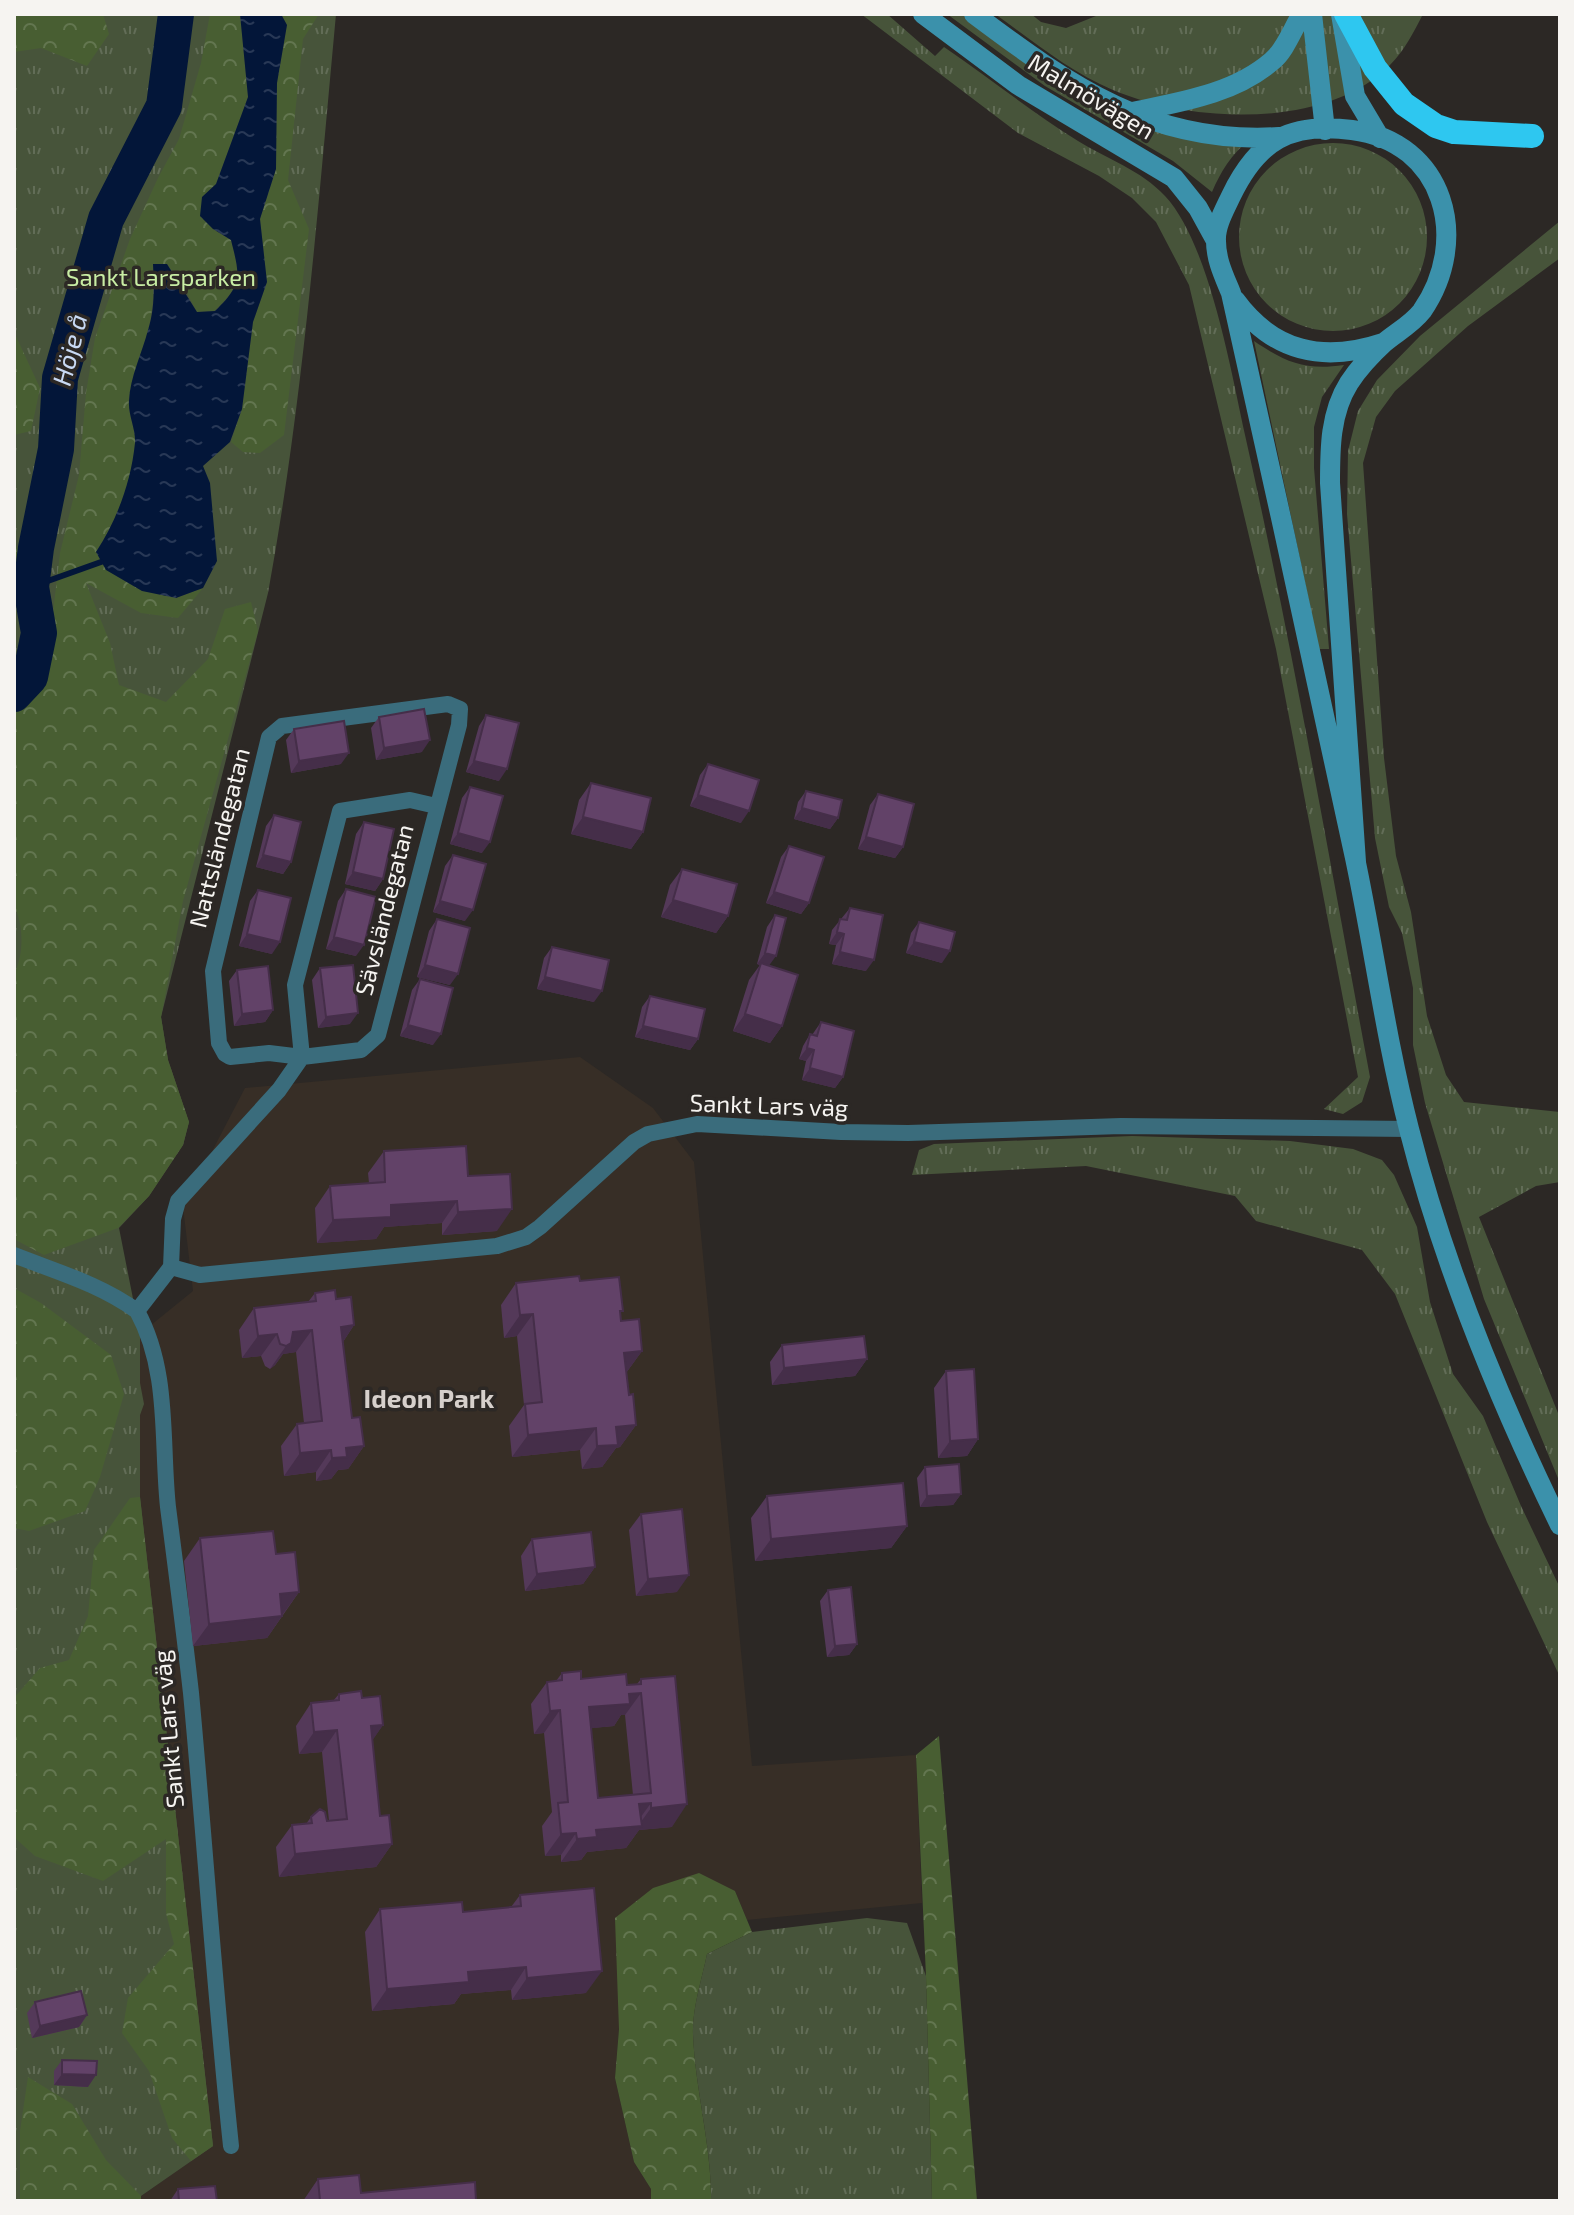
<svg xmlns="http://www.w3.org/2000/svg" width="1574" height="2215" font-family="'Exo 2',sans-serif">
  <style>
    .built { fill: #372e26 }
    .grass { fill: url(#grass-tufts) }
    .forest { fill: url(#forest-crowns) }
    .water { fill: url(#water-ripples) }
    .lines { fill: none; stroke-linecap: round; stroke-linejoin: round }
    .stream { stroke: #031639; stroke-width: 6 }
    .river { stroke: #031639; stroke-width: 36 }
    .street { stroke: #3a6c7c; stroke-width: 16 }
    .secondary { stroke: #3b91ab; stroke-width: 20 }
    .highway { stroke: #2ec7f0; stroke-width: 24 }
    .wall { fill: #543959; fill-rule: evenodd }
    .shaded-wall { fill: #452e49 }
    .building { fill: #624268; stroke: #452e49; stroke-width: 2; fill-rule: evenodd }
    .labels { text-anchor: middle; stroke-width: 7; stroke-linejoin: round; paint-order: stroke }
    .street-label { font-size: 24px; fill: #f6f4f1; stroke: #2c2825 }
    .park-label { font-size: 24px; fill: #c8eda4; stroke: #2c2825 }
    .water-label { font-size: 26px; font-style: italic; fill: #c8d9f3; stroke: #2c2825 }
    .neighbourhood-label { font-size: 26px; font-weight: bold; fill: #d6d0cc; stroke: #2c2825 }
  </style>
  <defs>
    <pattern id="grass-tufts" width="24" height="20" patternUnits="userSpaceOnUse" patternTransform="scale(2)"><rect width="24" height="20" fill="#47543a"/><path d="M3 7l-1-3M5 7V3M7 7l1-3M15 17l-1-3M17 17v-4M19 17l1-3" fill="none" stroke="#626d57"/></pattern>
    <pattern id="forest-crowns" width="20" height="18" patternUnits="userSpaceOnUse" patternTransform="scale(2)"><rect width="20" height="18" fill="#485e32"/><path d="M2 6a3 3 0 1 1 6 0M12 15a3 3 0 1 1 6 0" fill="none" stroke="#637650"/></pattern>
    <pattern id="water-ripples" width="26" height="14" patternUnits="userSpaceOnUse" patternTransform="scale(2)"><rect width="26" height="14" fill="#031639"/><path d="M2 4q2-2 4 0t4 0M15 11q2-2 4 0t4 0" fill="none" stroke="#283856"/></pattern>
  </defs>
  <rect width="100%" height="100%" fill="#2c2825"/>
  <!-- built -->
  <path class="built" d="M580 1057 653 1108 694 1162 752 1766 916 1755 922 1903 747 1920 735 1891 619 2029 615 2078 634 2162 651 2189V2201H141V2196L191 2161 140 1497V1334L193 1291 183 1207 245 1088Z"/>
  <!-- grass -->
  <path class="grass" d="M14 14H336C318 207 303 402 268 593L161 1017 168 1060 189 1122 183 1145 149 1196 119 1228 140 1334V1383L144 1404 140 1415V1497L213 2146 141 2196V2201H14Z
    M861 14H887L935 56 944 47C989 78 1032 112 1078 141 1107 159 1141 170 1165 196 1209 243 1231 371 1245 435 1293 648 1330 863 1370 1077L1362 1102 1343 1114 1324 1109 1358 1077 1276 649 1189 285 1156 222 1132 198 1099 176 1018 133Z
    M947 14H964C1019 56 1076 111 1145 127 1178 135 1215 136 1249 140 1231 155 1221 171 1212 192L1173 161 1045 86Z
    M995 14H1031L1041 22 1066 28 1101 14H1423C1414 32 1404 51 1390 65 1326 130 1191 123 1113 90 1070 72 1033 41 995 14Z
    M1239 237a94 94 0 1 1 188 0a94 94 0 1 1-188 0Z
    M1560 221V258L1468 326 1395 391 1376 417 1363 463 1384 758 1396 856 1411 912 1427 1016 1446 1075 1464 1102 1560 1112V1182L1536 1186 1479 1217 1560 1418V1483L1484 1299 1425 1103 1413 1045V988L1402 933 1389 907 1375 838 1347 514 1348 451 1358 411 1377 380 1420 336Z
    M1254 341C1285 362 1305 371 1344 365L1322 397 1314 427V468L1329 649H1319Z
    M1132 1136 1290 1141 1353 1149 1382 1160 1394 1175 1417 1227 1430 1302 1453 1374 1483 1416 1521 1506 1560 1588V1677L1487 1522 1395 1294 1362 1250 1256 1221 1235 1196 1086 1166 912 1175 919 1150 934 1144Z
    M867 1918 907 1923 926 1976 932 2201H711C712 2147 695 2089 693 2034 692 2009 702 1979 707 1954L752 1932Z"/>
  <!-- forest -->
  <path class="forest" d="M14 14H103L109 34 87 66 41 48 14 52Z
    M210 14H240L248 97 216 184 202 197 213 229 231 240C240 277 243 284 214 311L197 312 185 289 167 264H153C154 285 154 305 149 326 144 350 133 373 129 398 127 412 135 427 135 441 135 477 115 523 96 552L176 598 203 588 178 618 141 613 86 583 110 643 119 685 166 702 208 659 225 609 251 602 258 631 183 901 161 1017 168 1060 189 1122 183 1145 149 1196 118 1228 44 1255 14 1239V974C24 955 24 925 14 906V713L39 686 50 638 60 553 79 475 86 393 95 338 130 239 158 178 179 139 201 63Z
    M281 14H319L303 39 288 180 309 229 284 435 260 453 243 452 231 442 242 409 253 322 267 282 260 219 276 169 277 83 287 25Z
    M14 332 40 388 31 431 14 435Z
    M14 543 19 550 14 630Z
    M14 1288 41 1303 111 1355 124 1394 100 1477 85 1511 29 1531 14 1528Z
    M140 1497 213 2146 191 2161 172 2138 149 2071 122 2033 128 1998 174 1944 166 1913V1839L103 1881 35 1856 14 1837V1698L40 1668 69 1660 88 1616 94 1550 130 1498Z
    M939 1736 977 2201H932L926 1976 916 1755Z
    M699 1873 735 1891 752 1932 707 1954C702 1979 692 2009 693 2034 695 2089 712 2148 711 2201H651V2189L634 2162 615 2078 619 2029 615 1918 653 1888Z
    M28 2077 72 2104 106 2160 141 2196V2201H20V2131Z"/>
  <!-- water -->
  <path class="water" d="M240 14H281L287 25 277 83 276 169 260 219 267 282 253 322 242 409 230 442 203 466 210 483 217 561 203 588 176 598 142 591 106 570 96 552C117 520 131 482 135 443 136 429 128 415 129 401 130 377 142 353 148 330 155 309 154 286 153 264H167L197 312 215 311C243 284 240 276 231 240L213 229 200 216 202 197 216 184 248 97Z"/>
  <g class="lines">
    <!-- stream -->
    <path class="stream" d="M31 587 101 562"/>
    <!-- river -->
    <path class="river" d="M14 694 30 677 39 633 31 587 36 548 56 449 60 378 106 219 164 106 176 14"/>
    <!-- street -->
    <path class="street" d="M14 1255C57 1272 100 1284 137 1311L171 1267 173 1219 178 1201 279 1090 302 1057 361 1050 378 1035 459 725 460 709 448 704 282 726 269 737 213 971 219 1043 225 1054 230 1057 269 1053 302 1057 295 985 340 811 410 800 436 806
      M171 1267 200 1275 497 1246 526 1237 540 1227 634 1142 648 1134 697 1124 841 1132 908 1133 1121 1126 1409 1129
      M137 1311C170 1371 161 1441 168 1507 176 1569 184 1631 191 1693 205 1844 215 1995 231 2146"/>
    <!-- secondary -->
    <path class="secondary" d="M923 14 1018 85 1174 178 1198 208 1215 239
      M974 14C1070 86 1153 145 1279 137
      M1312 14 1325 130
      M1341 14 1355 96 1380 138
      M1132 112C1180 102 1234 94 1272 61 1285 51 1293 28 1302 14
      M1235 300C1273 352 1323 363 1383 343
      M1356 862 1330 483C1330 449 1330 413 1349 383 1358 369 1373 353 1385 342 1397 332 1412 324 1422 311 1471 240 1445 142 1352 130 1290 122 1258 140 1231 196 1225 209 1215 226 1216 241 1216 260 1224 276 1231 293 1273 481 1315 670 1355 858 1374 948 1386 1040 1409 1129 1444 1267 1498 1398 1560 1525"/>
    <!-- highway -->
    <path class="highway" d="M1346 14 1375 68 1404 104 1436 126 1454 132 1532 136"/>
  </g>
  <!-- wall -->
  <path class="wall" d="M486 715 499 781 466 772 479 726Z
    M379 717 422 752 376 760 371 728Z
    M294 729 341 764 291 773 286 740Z
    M708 764 741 823 690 806 700 775Z
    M591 783 643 832 631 849 571 834 579 800Z
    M470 787 482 853 450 844 462 798Z
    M806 791 838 818 830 829 794 819 798 802Z
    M878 794 903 847 895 858 858 849 870 805Z
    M274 815 291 862 283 874 256 867 266 826Z
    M364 822 383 879 375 891 345 884 356 834Z
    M789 846 809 903 801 914 766 903 781 857Z
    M453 855 465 921 433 912 445 866Z
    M682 869 728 916 716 933 661 917 670 885Z
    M346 889 356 956 326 949 338 901Z
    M258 890 272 954 239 946 250 901Z
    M850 908 866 971 832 964 836 945 829 944 832 930Z
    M775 915 769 966 782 1026 770 1043 733 1031 749 980 760 965 757 964 767 927Z
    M437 919 450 985 417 977 429 931Z
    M919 922 942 963 906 953 911 933Z
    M552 947 594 1002 537 989 544 958Z
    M320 968 350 1024 318 1028 312 980Z
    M237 970 273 1010 265 1022 234 1026 229 981Z
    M420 979 433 1045 400 1036 412 990Z
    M650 996 698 1039 690 1050 635 1037 642 1007Z
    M821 1022 843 1077 835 1088 802 1080 806 1061 799 1059 803 1046 810 1034 812 1035Z
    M384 1151 468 1176 497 1231 442 1235V1223L384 1227 376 1239 317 1243 315 1208 330 1186 369 1183 368 1173Z
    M580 1281 621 1314V1321L642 1351 626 1373 629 1395 636 1425 620 1447 616 1448 602 1467 582 1469 580 1450 512 1457 509 1426 524 1405 517 1336 504 1338 501 1305 516 1283Z
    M315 1293 336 1299 354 1325 343 1342 352 1418 364 1446 348 1469 338 1470 331 1479 316 1481V1472L284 1476 281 1446 297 1424 304 1423 296 1352 283 1354 275 1365 270 1369 265 1366 261 1356 242 1358 239 1330 254 1308 308 1302Z
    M782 1345 867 1359 855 1376 772 1385 770 1362Z
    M946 1371 978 1439 967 1456 938 1458 934 1388Z
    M925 1467 961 1494 953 1505 920 1507 917 1478Z
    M767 1496 907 1526 891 1548 755 1561 751 1518Z
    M641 1514 677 1592 636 1596 629 1530Z
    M200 1538 276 1554 299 1592 267 1638 193 1646 184 1561Z
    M532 1539 595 1567 583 1584 525 1591 521 1556Z
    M828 1590 857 1644 849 1655 827 1657 820 1601Z
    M562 1673 581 1679 627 1685 637 1684 641 1679 672 1827 639 1830 626 1848 587 1852 581 1860 561 1862V1855L545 1856 542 1826 552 1812 544 1733 534 1734 531 1704 547 1682 556 1681ZM621 1715H625L633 1795 598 1798 591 1728 614 1726Z
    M339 1694 362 1698 383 1725 372 1740 380 1816 392 1844 376 1867 279 1877 276 1847 292 1825 306 1824 311 1817 329 1821 322 1752 299 1754 296 1726 311 1703 333 1701Z
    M520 1895 586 1993 512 2000 511 1990 461 1994 454 2004 372 2011 365 1932 380 1909 463 1912 511 1907Z
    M35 2002 87 2015 79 2027 32 2038 27 2013Z
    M62 2060 88 2087 54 2085V2071Z
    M318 2179 361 2193 476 2201H303Z
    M178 2189 217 2201H170Z"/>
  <!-- shaded-wall -->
  <path class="shaded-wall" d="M430 740 422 752 376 760 384 748Z
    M349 753 341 764 291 773 299 761Z
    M474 761 507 769 499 781 466 772Z
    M698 795 749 811 741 823 690 806Z
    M802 808 838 818 830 829 794 819Z
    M583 817 643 832 631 849 571 834Z
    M458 833 490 842 482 853 450 844Z
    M866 837 903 847 895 858 858 849Z
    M263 855 291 862 283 874 256 867Z
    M353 872 383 879 375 891 345 884Z
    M774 892 809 903 801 914 766 903Z
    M673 900 728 916 716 933 661 917Z
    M440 901 473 910 465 921 433 912Z
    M837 932 844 934 836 945 829 944Z
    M247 934 280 942 272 954 239 946Z
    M334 937 364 945 356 956 326 949Z
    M914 942 950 951 942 963 906 953Z
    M840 952 874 960 866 971 832 964Z
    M765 953 776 956 768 967 757 964Z
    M425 965 458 974 450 985 417 977Z
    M545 977 602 991 594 1002 537 989Z
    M273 1010 265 1022 234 1026 242 1014Z
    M358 1013 350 1024 318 1028 326 1017Z
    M745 1014 782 1026 770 1043 733 1031Z
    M408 1025 441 1034 433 1045 400 1036Z
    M643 1026 698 1039 690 1050 635 1037Z
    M807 1048 814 1050 806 1061 799 1059Z
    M810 1068 843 1077 835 1088 802 1080Z
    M457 1201 442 1223 384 1227 376 1239 317 1243 333 1220 391 1205Z
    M512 1209 497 1231 442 1235 458 1212Z
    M533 1314 517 1336 504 1338 520 1315Z
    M354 1325 339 1348 341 1327Z
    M312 1330 296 1352 283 1354 275 1365 270 1369 286 1346 293 1332Z
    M277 1334 261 1356 242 1358 258 1336Z
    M642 1351 626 1373 624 1353Z
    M867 1359 855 1376 772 1385 784 1368Z
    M636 1425 620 1447 616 1448 602 1467 582 1469 597 1446 616 1427Z
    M596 1428 580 1450 512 1457 528 1435Z
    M978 1439 967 1456 938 1458 950 1441Z
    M364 1446 348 1469 338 1470 331 1479 316 1481 332 1458 346 1448Z
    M331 1450 316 1472 284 1476 300 1453Z
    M961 1494 953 1505 920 1507 927 1496Z
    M907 1526 891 1548 755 1561 771 1539Z
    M595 1567 583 1584 525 1591 537 1574Z
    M689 1575 677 1592 636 1596 648 1579Z
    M299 1592 283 1614 264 1616 280 1594Z
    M282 1616 267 1638 193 1646 209 1624Z
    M857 1644 849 1655 827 1657 835 1646Z
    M641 1693 625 1715H621L614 1726 574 1730 589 1707 629 1694Z
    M560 1710 544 1733 534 1734 550 1711Z
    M383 1725 368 1747 371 1726Z
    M337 1730 322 1752 299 1754 314 1732Z
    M651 1803 635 1825 639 1804Z
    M687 1804 672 1827 639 1830 626 1848 587 1852 581 1860 561 1862 577 1839 596 1830 638 1826 651 1808Z
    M576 1833 561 1855 545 1856 561 1834Z
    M392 1844 376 1867 279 1877 295 1854Z
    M526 1967 511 1990 461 1994 454 2004 372 2011 387 1989 468 1972Z
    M602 1971 586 1993 512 2000 527 1978Z
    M87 2015 79 2027 32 2038 40 2026Z
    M62 2074 96 2075 88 2087 54 2085Z"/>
  <!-- building -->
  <path class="building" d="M424 709 430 740 384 748 379 717Z
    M486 715 519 723 507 769 474 761Z
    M344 721 349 753 299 761 294 729Z
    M708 764 759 780 749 811 698 795Z
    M591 783 651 798 643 832 583 817Z
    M470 787 503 796 490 842 458 833Z
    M806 791 842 800 838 818 802 808Z
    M878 794 914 804 903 847 866 837Z
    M274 815 301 822 291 862 263 855Z
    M364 822 394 829 383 879 353 872Z
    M789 846 824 857 809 903 774 892Z
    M453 855 486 864 473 910 440 901Z
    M682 869 737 884 728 916 673 900Z
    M346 889 376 897 364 945 334 937Z
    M258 890 291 898 280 942 247 934Z
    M850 908 883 915 874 960 840 952 844 934 837 932 840 919 847 920Z
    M775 915 786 918 776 956 765 953Z
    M437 919 470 928 458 974 425 965Z
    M919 922 955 932 950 951 914 942Z
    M552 947 609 960 602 991 545 977Z
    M761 963 798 975 782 1026 745 1014Z
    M353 965 358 1013 326 1017 320 968Z
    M268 966 273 1010 242 1014 237 970Z
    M420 979 453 988 441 1034 408 1025Z
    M650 996 705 1009 698 1039 643 1026Z
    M821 1022 854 1031 843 1077 810 1068 814 1050 807 1048 810 1034 817 1036Z
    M466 1146 468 1176 510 1174 512 1209 458 1212 457 1201 391 1205V1217L333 1220 330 1186 385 1182 384 1151Z
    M579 1276 580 1281 619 1277 623 1311H620L621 1321 639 1319 642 1351 624 1353 629 1395 633 1394 636 1425 616 1427 618 1445 597 1446 596 1428 528 1435 525 1404 542 1402 533 1314 520 1315 516 1283Z
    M335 1290 336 1299 351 1297 354 1325 341 1327 352 1418 360 1417 364 1446 346 1448 347 1457 332 1458 331 1450 300 1453 297 1424 322 1421 312 1330 293 1332 291 1343 286 1346 280 1344 277 1334 258 1336 254 1308 316 1301 315 1293Z
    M864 1336 867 1359 784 1368 782 1345Z
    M974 1369 978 1439 950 1441 946 1371Z
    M959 1464 961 1494 927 1496 925 1467Z
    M903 1483 907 1526 771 1539 767 1496Z
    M682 1509 689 1575 648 1579 641 1514Z
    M273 1531 276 1554 295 1552 299 1592 280 1594 282 1616 209 1624 200 1538Z
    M591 1532 595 1567 537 1574 532 1539Z
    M851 1587 857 1644 835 1646 828 1590Z
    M581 1671V1679L626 1674 627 1685 641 1684V1679L675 1676 687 1804 651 1808V1803L639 1804 642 1826 596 1830 597 1837 577 1839 576 1833 561 1834 558 1803 568 1802 560 1710 550 1711 547 1682 562 1680V1673ZM641 1693 651 1793 598 1798 589 1707 630 1704 629 1694Z
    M361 1691 362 1698 380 1696 383 1725 371 1726 380 1816 389 1815 392 1844 295 1854 292 1825 312 1823 311 1817 320 1809 325 1812 327 1821 347 1819 337 1730 314 1732 311 1703 339 1700V1694Z
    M594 1888 602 1971 527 1978 526 1967 468 1972 469 1982 387 1989 380 1909 462 1902 463 1912 521 1906 520 1895Z
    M81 1991 87 2015 40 2026 35 2002Z
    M62 2060 97 2061 96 2075 62 2074Z
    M359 2175 361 2193 475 2182 476 2201H320L318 2179Z
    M215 2186 217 2201H179L178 2189Z"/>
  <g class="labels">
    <!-- street labels -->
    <g class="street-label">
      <text transform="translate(1091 97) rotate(31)" y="8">Malmövägen</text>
      <text transform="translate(220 838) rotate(-76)" y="8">Nattsländegatan</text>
      <text transform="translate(385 910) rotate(-76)" y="8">Sävsländegatan</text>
      <text transform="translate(769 1106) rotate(2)" y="8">Sankt Lars väg</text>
      <text transform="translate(169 1729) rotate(-95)" y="8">Sankt Lars väg</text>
    </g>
    <!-- park labels -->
    <g class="park-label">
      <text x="161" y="286">Sankt Larsparken</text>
    </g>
    <!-- water labels -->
    <g class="water-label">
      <text transform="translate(70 350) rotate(-76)" y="9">Höje å</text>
    </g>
    <!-- neighbourhood labels -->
    <g class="neighbourhood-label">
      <text x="429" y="1408">Ideon Park</text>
    </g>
  </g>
  <!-- border -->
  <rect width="1574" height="2215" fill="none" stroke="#f6f4f1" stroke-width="32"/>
</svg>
